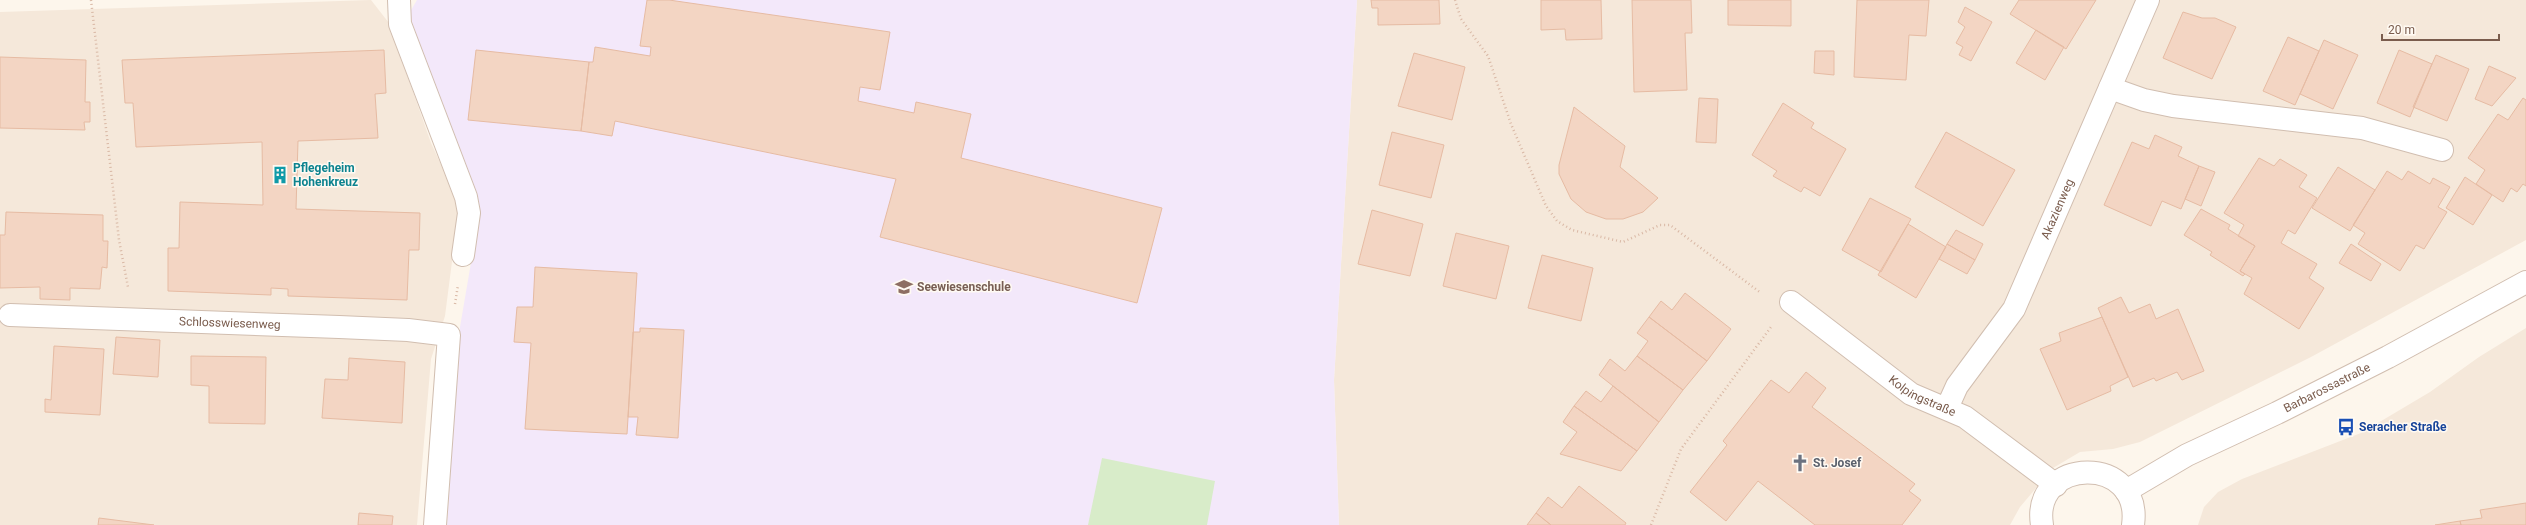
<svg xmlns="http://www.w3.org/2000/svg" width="2526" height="525" font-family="Roboto,sans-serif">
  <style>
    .residential { fill: #f5e8da }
    .education { fill: #f3e8fa }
    .green { fill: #d8ecc9 }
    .building { fill: #f3d5c3; stroke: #e6bba3 }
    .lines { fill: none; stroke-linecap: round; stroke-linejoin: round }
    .minor-casing { stroke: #d1beb0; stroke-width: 24 }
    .path { stroke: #d9b8a5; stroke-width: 2.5; stroke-dasharray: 1 3; stroke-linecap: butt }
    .minor { stroke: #fff; stroke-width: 22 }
    .labels { text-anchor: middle; stroke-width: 3; stroke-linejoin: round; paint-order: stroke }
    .culture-label { font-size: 12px; font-weight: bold; fill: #0d838f; stroke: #fffaf3; text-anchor: start }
    .street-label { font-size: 12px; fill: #7a5c4d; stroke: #fffaf3 }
    .education-label { font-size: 12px; font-weight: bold; fill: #785e54; stroke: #fffaf3; text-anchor: start }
    .transit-label { font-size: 12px; font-weight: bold; fill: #164399; stroke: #fffaf3; text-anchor: start }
    .worship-label { font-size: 12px; font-weight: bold; fill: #5b616d; stroke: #fffaf3; text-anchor: start }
  </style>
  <rect width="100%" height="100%" fill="#fdf6ec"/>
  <!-- residential -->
  <path class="residential" d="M371 0 389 23 431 143 456 197 458 215 445 316 431 359 417 525H0V12Z
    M1357 0H2526V240L2311 357 2140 442 2113 449 2080 452 2053 468 2020 507 2010 525H1339L1334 380Z
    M2526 328V525H2198L2204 507 2218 492 2242 479 2361 433 2430 392 2479 357Z"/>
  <!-- education -->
  <path class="education" d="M417 0H1357L1334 380 1339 525H447L460 327 479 216 477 197 412 24 410 12Z"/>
  <!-- green -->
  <path class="green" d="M1102 458 1215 481 1207 525H1088Z"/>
  <!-- building -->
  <path class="building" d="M647 0H669L890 32 880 90 860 87 858 101 914 113 916 102 971 114 961 158 1162 208 1137 303 880 237 896 179 615 121 612 136 581 131 589 62H593L595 47 650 56 651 47 640 46Z
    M1371 0H1439L1440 24 1378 25V8H1372Z
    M1541 0H1601L1602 39 1566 40 1565 29 1541 30Z
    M1632 0H1691L1692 33H1685L1687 90 1634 92Z
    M1728 0H1791V26L1728 25Z
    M1857 0H1929L1926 36 1909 35 1906 80 1854 77Z
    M2019 0H2096L2066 49 2010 14Z
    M1965 7 1992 22 1971 61 1959 55 1963 47 1956 43 1965 27 1958 22Z
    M2183 12 2202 18H2215L2236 27 2212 79 2163 58Z
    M2036 30 2064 47 2045 80 2016 63Z
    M2288 37 2319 51 2295 105 2263 91Z
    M2324 40 2358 55 2333 109 2300 94Z
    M384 50 386 93 375 94 378 138 298 141 296 209 420 213 419 250H409L407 300 288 296V289L271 288V295L168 291V248H179L180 202 263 205 262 142 136 147 133 103H125L122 60Z
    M476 50 589 62 581 131 468 120Z
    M2399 50 2432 64 2410 117 2377 103Z
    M1815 51H1834V75L1814 73Z
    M1414 53 1465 67 1452 120 1398 106Z
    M2436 55 2469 69 2447 121 2413 107Z
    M0 57 86 60 85 102H90V122H84L85 130 0 128Z
    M2489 66 2516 78 2492 106 2475 99Z
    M1699 98 1718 99 1716 143 1696 142Z
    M2523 98 2526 100V186L2523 184 2517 192 2511 188 2503 202 2476 184 2485 170 2468 158 2498 114 2508 120Z
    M1783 103 1814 123 1811 128 1846 149 1820 196 1804 187 1801 192 1773 176 1777 171 1752 155Z
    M1574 107 1625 146 1620 167 1658 198 1643 212 1623 219H1606L1586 212 1571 199 1559 174V165Z
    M1392 132 1444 145 1431 198 1379 185Z
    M1946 132 2015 170 1983 226 1915 187Z
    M2155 135 2182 147 2178 156 2199 166 2181 209 2162 201 2151 226 2104 205 2132 142 2149 149Z
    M2259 158 2274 166 2280 159 2307 175 2299 187 2317 198 2295 234 2288 230 2281 243 2317 264 2309 278 2324 288 2299 329 2244 294 2252 278 2240 271 2255 246 2238 236 2244 225 2224 213Z
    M2199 166 2215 172 2201 206 2185 199Z
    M2338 167 2375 190 2350 231 2312 208Z
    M2387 171 2402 180 2408 171 2430 184 2433 178 2450 187 2438 207 2447 212 2424 249 2416 245 2400 271 2358 244 2365 233 2353 225Z
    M2465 177 2492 195 2473 225 2446 208Z
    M1870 198 1911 219 1881 272 1842 250Z
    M2201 209 2230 225 2228 229 2255 246 2240 271 2245 274 2243 276 2210 255 2212 252 2184 235Z
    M1372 210 1423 224 1410 276 1358 264Z
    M6 212 103 215V241H108L107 268 102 267 100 289 70 288V300L40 299V287L0 288V235H5Z
    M1908 224 1946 247 1916 298 1878 275Z
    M1956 230 1983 244 1975 260 1947 244Z
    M1456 233 1509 246 1496 299 1443 286Z
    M1947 244 1975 260 1967 274 1939 259Z
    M2351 244 2381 264 2371 281 2339 263Z
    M1542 255 1593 268 1581 321 1528 308Z
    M535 267 637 273 627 434 525 429 531 343 514 342 517 307H533Z
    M1685 293 1731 329 1707 361 1649 317 1661 301 1672 310Z
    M2121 297 2129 313 2150 304 2156 319 2178 309 2204 371 2182 380 2177 372 2156 381 2154 378 2133 387 2098 308Z
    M1649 317 1707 361 1683 390 1637 356 1648 341 1637 333Z
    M2102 317 2128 377 2110 386 2111 391 2067 410 2040 349 2061 341 2059 333Z
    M640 328 684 330 678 438 636 435 638 417H628L633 332H640Z
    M116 337 160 340 158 377 113 374Z
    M54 346 104 349 100 415 45 412V399L51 400Z
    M191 356 266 357 265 424 209 423V386L191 385Z
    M1637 356 1683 390 1659 422 1599 375 1610 359 1625 371Z
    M349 358 405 362 402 423 322 418 325 379 348 380Z
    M1806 372 1826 388 1812 407 1915 484 1909 491 1921 500 1902 525H1815L1758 481 1726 521 1690 492 1727 445 1723 441 1771 380 1789 393Z
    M1613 386 1659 422 1637 451 1574 406 1586 391 1601 402Z
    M1574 406 1637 451 1621 471 1560 454 1577 432 1563 422Z
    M1579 486 1626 523 1625 525H1551L1536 513 1548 497 1562 508Z
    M2526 503V525H2461L2460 521 2482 518 2480 510Z
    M359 513 393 516 392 525H358Z
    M1536 513 1551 525H1527Z
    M99 518 154 525H98Z
    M2460 521 2461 525H2435Z"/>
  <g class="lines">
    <!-- minor casing -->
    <g class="minor-casing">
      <g id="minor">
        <path d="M399 0 400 24 466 197 469 213 463 255"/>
        <path d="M2110 88 2144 100 2173 106 2362 128 2442 150"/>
        <path id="s1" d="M1791 302 1911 394 1965 417 2056 485"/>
        <path id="s2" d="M10 315 339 327 408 330 449 335 435 525"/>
        <path id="s3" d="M1947 408 1957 386 2014 309 2148 0"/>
        <path id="s4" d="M2126 491 2187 455 2277 413 2388 357 2526 282"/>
        <path d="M2042 525C2031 456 2143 454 2133 525"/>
      </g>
    </g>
    <!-- path -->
    <path class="path" d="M91 0 119 240 128 287
      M1455 0 1461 19 1488 56 1511 124 1546 206 1557 221 1572 230 1623 242 1660 225H1670L1761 293
      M455 304 458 285
      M1651 525 1681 449 1771 327"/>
    <!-- minor -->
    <use href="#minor" class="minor"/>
  </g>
  <!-- icons -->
  <defs>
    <g id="building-bare" transform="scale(1.38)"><path d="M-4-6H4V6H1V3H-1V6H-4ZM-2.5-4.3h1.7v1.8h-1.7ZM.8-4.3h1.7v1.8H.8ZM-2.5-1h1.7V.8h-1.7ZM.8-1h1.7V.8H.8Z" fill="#0f9aa8" stroke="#fffaf3" stroke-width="2.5" paint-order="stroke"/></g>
    <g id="school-bare" transform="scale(1.38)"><path d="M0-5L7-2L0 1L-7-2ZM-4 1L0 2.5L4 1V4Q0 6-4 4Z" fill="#8d6e63" stroke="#fffaf3" stroke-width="2.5" paint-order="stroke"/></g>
    <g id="bus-bare" transform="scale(1.38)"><path d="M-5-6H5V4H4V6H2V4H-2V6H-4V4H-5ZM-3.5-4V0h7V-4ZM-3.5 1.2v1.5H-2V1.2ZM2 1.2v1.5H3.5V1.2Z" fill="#1a4fb4" stroke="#fffaf3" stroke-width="2.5" paint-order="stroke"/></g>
    <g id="church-bare" transform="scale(1.38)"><path d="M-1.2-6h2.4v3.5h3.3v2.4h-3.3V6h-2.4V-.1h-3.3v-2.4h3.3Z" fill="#6b7280" stroke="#fffaf3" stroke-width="2.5" paint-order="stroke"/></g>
  </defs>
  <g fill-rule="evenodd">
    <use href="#building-bare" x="280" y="175"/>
    <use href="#school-bare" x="904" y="287"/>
    <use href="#bus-bare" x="2346" y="427"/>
    <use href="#church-bare" x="1800" y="463"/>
  </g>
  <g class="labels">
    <!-- culture labels -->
    <g class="culture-label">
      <text x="293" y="172">Pflegeheim<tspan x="293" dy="14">Hohenkreuz</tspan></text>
    </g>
    <!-- street labels -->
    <g class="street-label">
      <text dy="4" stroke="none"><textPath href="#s3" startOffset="229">Akazienweg</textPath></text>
      <text dy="4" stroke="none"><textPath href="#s2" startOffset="220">Schlosswiesenweg</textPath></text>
      <text dy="4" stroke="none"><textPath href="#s4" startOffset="226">Barbarossastraße</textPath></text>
      <text dy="4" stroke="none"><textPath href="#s1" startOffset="162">Kolpingstraße</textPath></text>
    </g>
    <!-- education labels -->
    <g class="education-label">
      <text x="917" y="291">Seewiesenschule</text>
    </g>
    <!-- transit labels -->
    <g class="transit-label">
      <text x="2359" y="431">Seracher Straße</text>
    </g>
    <!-- worship labels -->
    <g class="worship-label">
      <text x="1813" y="467">St. Josef</text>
    </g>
  </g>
  <!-- scale -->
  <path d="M2382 34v6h117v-6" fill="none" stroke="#7a5c4d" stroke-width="2"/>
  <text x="2388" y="34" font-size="12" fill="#7a5c4d" stroke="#fffaf3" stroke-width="3" paint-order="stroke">20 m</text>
</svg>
